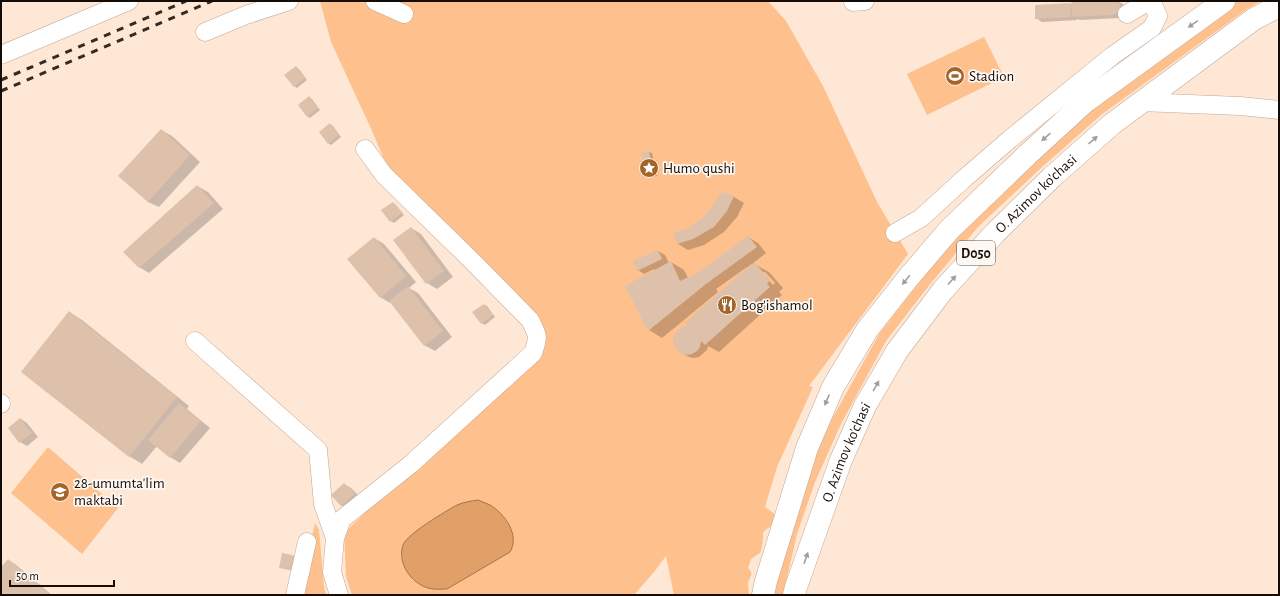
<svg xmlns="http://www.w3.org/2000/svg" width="1280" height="596" font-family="'Alegreya Sans',sans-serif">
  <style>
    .green { fill: #fec08d }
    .water { fill: #e2a069; stroke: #a4744b }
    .shadow { fill: #0003; fill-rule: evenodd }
    .building { fill: #ddc1ab }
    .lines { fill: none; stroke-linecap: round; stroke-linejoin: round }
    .minor-casing { stroke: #c3a893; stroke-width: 19 }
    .major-casing { stroke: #c3a893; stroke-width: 23 }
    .minor { stroke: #fff; stroke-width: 18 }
    .major { stroke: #fff; stroke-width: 22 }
    .rail { stroke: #352a22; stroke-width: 3; stroke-dasharray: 7 7; stroke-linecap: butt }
    .oneway { fill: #a19e9b }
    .labels { text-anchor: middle; stroke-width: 3.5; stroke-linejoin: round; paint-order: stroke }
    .shield { fill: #fef8f4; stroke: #5b534d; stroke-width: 1 }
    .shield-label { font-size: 14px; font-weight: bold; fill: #150c05 }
    .poi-label { font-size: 15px; fill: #150c05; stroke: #fef8f4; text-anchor: start }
    .street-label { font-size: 15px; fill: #150c05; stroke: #fef8f4 }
  </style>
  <rect width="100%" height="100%" fill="#fee7d5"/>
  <!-- green -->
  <path class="green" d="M320 1H358L363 3 364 1H768L786 21 823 86 877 202 908 254 809 386 813 387 777 467 765 507 776 515 774 524 763 532C763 540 763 545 760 553L751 559 748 568C755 574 749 577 748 584 748 588 749 591 749 595H674L666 556 654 572 634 595H352L346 577 344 533 544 341 390 174 373 133 331 42Z
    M1237 1H1261L1247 9 1101 115 1041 168 978 227 931 283 886 341 841 424 815 482 797 534 783 595H772L806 477 832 419 879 334 921 280 970 221 1093 108Z
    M984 37 1004 77 927 115 907 74Z
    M48 447 118 508 82 554 11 493Z
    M315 523 319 530 324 586 326 595H299Z"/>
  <!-- water -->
  <path class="water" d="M478 500C482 502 486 503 490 505 505 514 520 535 510 552L447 589C440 589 435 590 428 588 411 583 397 563 403 545 407 534 446 511 457 505 464 502 471 501 478 500Z"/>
  <!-- shadow -->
  <path class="shadow" d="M1099 1H1117L1123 4 1129 13 1120 18 1080 20 1077 19V20L1042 22 1036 18 1070 4 1073 5Z
    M296 67 299 69 307 80 297 88 294 86Z
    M309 97 312 99 320 110 310 118 307 116Z
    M330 124 333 126 341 137 331 145 328 143Z
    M161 130 172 136 200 162 159 207 148 202 120 176Z
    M649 152 652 153 657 176 651 177 648 176Z
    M197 186 208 192 223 209 149 273 139 267Z
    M721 193 734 197 744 203 737 217 724 232 704 245 688 250 678 244 675 233 689 229 702 220 712 208Z
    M393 203 396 205 404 215 394 223 391 221 383 211Z
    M411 228 421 234 453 277 437 289 427 283Z
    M748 237 758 243 766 253 751 265 753 266 756 265 769 272 783 288 779 292 782 295 719 352 708 346 707 350 699 357 694 358 689 357 682 353 688 328 748 268 747 267 716 289 718 292 662 338 649 330 655 271 654 269 644 274 638 270 658 251 665 255 669 263 671 262 684 270 688 278 698 274ZM762 272H765L775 283 773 285Z
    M374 238 384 244 416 282 409 288 418 293 452 337 435 351 424 345 391 302 390 303 380 297Z
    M484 305 487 306 495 317 485 325 482 323 474 312Z
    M69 312 82 320 189 406 187 409 210 428 180 463 170 457 157 446 142 464 129 456Z
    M21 419 27 423 38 437 27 446 20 442 9 428Z
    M344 484 351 488 361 498 348 509 342 506 332 495Z
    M8 560 15 564 52 595H1V569Z"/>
  <!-- building -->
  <path class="building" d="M1071 1H1117L1123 9 1113 15 1072 17Z
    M1070 3 1071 17 1035 19V5Z
    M296 66 305 78 294 87 284 75Z
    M309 96 318 108 307 117 298 105Z
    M330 123 339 135 328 144 319 132Z
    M161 129 190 155 148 202 118 176Z
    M649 151 654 175 647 176 641 152Z
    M197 185 214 203 139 268 123 252Z
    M721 192 734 196 727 211 714 227 693 239 677 244 673 233 689 228 701 219 711 208Z
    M393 202 402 213 390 222 381 210Z
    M411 227 444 271 426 284 393 240Z
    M748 236 757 247 706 284 648 331 625 286 671 261 680 281 697 273Z
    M374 237 406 276 380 298 347 259Z
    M658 250 662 259 637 271 633 261Z
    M755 263 770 280 767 284 770 287 705 345 701 341 700 347 697 351 692 354 687 355 681 353 677 350 674 345 673 340 675 335 678 330 683 327 688 326 685 323 751 264 753 266Z
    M408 286 443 331 424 346 389 301Z
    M484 304 493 315 481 324 472 312Z
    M69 311 177 397 129 457 21 372Z
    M179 403 201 421 170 458 148 440Z
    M20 418 32 433 19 443 8 428Z
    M344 483 355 494 341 506 331 495Z
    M282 553 296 556 293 571 279 568Z
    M8 559 33 580 51 595H1V567Z"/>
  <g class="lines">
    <!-- minor casing -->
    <g class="minor-casing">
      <path id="minor" d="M375 1 404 14
        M853 2 865 1
        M205 32 246 15 289 1
        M1 55 129 1
        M1140 102 1240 106 1279 110
        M895 233 921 218 966 177 1010 139 1112 56 1152 28 1158 16 1154 7 1147 2 1127 14
        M195 341 318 450 323 504 335 538
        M1 404V403
        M295 595 307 542
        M339 595 332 572 335 538 342 519 411 464 533 353C539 336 538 336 530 320L470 259 384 175 365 149"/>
    </g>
    <!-- major casing -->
    <g class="major-casing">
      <g id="major">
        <path d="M763 595 766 581 807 448 833 387 867 330 908 278 949 230 1027 155 1086 101 1224 1"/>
        <path id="s1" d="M794 595 796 587 841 460 865 406 897 351 943 290 995 233 1052 177 1112 124 1254 19 1279 6"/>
      </g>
    </g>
    <!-- minor -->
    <use href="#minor" class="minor"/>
    <!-- major -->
    <use href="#major" class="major"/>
    <!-- rail -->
    <path class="rail" d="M1 80 186 1
      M1 91 212 1"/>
  </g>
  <!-- one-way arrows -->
  <defs><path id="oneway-solid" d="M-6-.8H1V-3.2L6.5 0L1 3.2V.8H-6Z"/></defs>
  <g class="oneway">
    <use href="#oneway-solid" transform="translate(1193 24) rotate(145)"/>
    <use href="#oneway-solid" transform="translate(1046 137) rotate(138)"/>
    <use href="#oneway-solid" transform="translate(1093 140) rotate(-42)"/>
    <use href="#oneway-solid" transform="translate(906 280) rotate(129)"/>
    <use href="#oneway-solid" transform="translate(952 280) rotate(-48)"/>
    <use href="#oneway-solid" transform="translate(876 386) rotate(-60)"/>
    <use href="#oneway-solid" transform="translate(827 400) rotate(113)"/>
    <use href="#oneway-solid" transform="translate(806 558) rotate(-71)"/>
  </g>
  <!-- icons -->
  <defs>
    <g id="stadium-disc" transform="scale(1)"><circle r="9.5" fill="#a3652b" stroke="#fef8f4"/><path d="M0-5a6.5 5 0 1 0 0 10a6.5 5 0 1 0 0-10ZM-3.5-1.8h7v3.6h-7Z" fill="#fff"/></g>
    <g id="sight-disc" transform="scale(1)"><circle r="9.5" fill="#a3652b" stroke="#fef8f4"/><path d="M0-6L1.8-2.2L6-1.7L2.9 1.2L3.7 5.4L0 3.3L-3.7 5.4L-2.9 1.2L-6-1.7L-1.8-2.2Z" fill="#fff"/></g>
    <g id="restaurant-disc" transform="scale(1)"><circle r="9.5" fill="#a3652b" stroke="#fef8f4"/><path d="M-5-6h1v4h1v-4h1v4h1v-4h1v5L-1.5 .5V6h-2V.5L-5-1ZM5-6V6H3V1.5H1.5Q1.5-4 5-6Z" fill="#fff"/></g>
    <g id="school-disc" transform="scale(1)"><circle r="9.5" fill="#a3652b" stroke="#fef8f4"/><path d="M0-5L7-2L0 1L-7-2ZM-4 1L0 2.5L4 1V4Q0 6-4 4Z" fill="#fff"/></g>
  </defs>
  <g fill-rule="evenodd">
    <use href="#stadium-disc" x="955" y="76"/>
    <use href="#sight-disc" x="649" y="168"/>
    <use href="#restaurant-disc" x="727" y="305"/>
    <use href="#school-disc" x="60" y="492"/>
  </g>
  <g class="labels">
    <!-- shield labels -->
    <rect class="shield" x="957" y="241" width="38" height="24" rx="3"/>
    <g class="shield-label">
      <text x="976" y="258">D050</text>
    </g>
    <!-- poi labels -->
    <g class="poi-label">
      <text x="969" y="81">Stadion</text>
      <text x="663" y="173">Humo qushi</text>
      <text x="741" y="310">Bog'ishamol</text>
      <text x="74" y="488">28-umumta'lim<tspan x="74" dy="17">maktabi</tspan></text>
    </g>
    <!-- street labels -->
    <g class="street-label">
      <text dy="5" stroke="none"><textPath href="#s1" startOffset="476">O. Azimov ko'chasi</textPath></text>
      <text dy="5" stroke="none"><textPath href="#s1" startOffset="152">O. Azimov ko'chasi</textPath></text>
    </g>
  </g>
  <!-- border -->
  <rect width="1280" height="596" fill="none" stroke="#150c05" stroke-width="4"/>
  <!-- scale -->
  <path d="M10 580v6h104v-6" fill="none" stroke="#150c05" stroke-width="2"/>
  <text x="16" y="580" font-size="12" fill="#150c05" stroke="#fef8f4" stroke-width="3" paint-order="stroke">50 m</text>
</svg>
